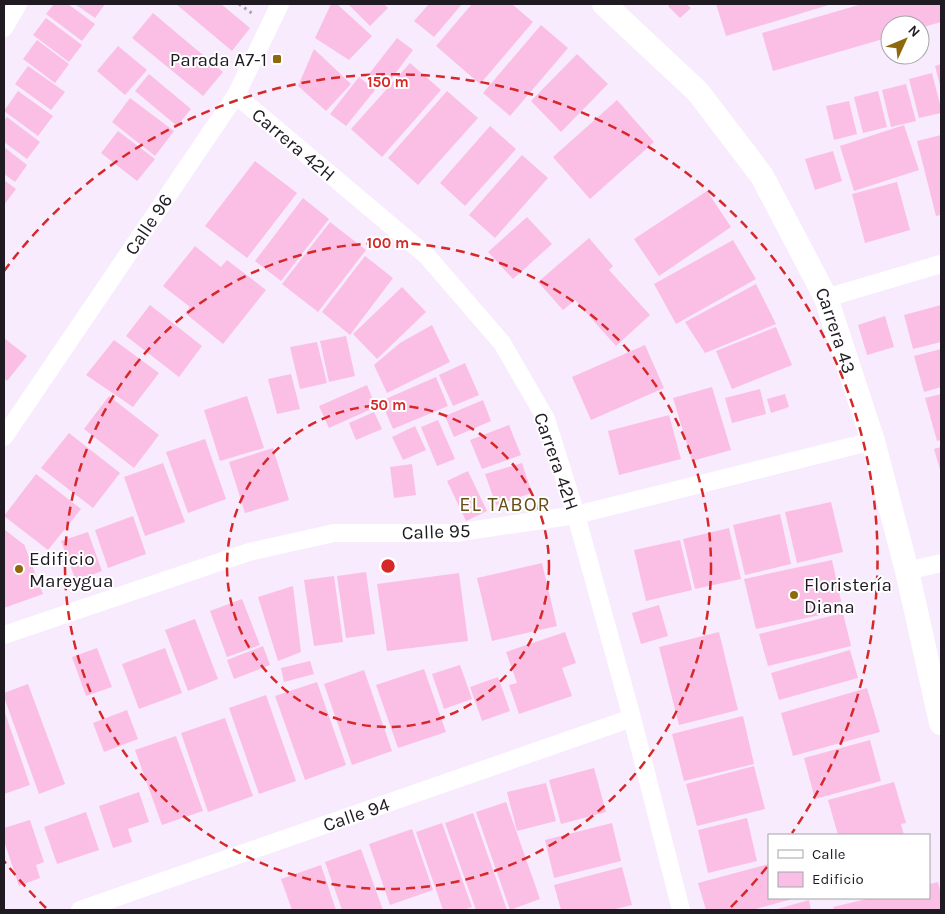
<svg xmlns="http://www.w3.org/2000/svg" width="945" height="914" font-family="Karla,sans-serif">
  <style>
    .building { fill: #fbbfe6 }
    .lines { fill: none; stroke-linecap: round; stroke-linejoin: round }
    .path { stroke: #aca3b1; stroke-width: 3; stroke-dasharray: 2.5 4; stroke-linecap: butt }
    .street { stroke: #fff; stroke-width: 18 }
    .secondary { stroke: #fff; stroke-width: 24 }
    .ring { fill: none; stroke: #d62828; stroke-width: 2.5; stroke-dasharray: 9 6 }
    .poi-dot { fill: #8e680c; stroke: #fff; stroke-width: 2 }
    .labels { text-anchor: middle; stroke-width: 4; stroke-linejoin: round; paint-order: stroke }
    .poi-label { font-size: 19px; fill: #201b23; stroke: #fff; text-anchor: start }
    .street-label { font-size: 19px; fill: #201b23; stroke: #fff }
    .neighbourhood-label { font-size: 20px; letter-spacing: 1px; fill: #684d14; stroke: #fff }
    .centre { fill: #d62828; stroke: #fff; stroke-width: 2.5 }
    .ring-label { font-size: 15px; text-anchor: middle; font-weight: bold; fill: #d62828; stroke: #fff; stroke-width: 4; stroke-linejoin: round; paint-order: stroke }
  </style>
  <rect width="100%" height="100%" fill="#f7ebfd"/>
  <!-- building -->
  <path class="building" d="M54 4H68L95 24 82 41 46 14Z
    M75 4H105L95 18Z
    M176 4H221L250 28 232 51Z
    M331 4H337L372 36 349 60 315 38Z
    M348 4H384L388 8 370 26Z
    M429 4H462L434 37 414 21Z
    M472 4H512L533 22 480 84 436 46Z
    M670 4H686L691 8 680 18 668 6Z
    M716 4H832L726 36Z
    M862 4H941V22L920 28V25H890V37L773 71 762 33Z
    M153 13 223 72 203 96 132 38Z
    M46 18 82 45 69 62 33 35Z
    M541 25 568 48 510 116 483 93Z
    M397 38 413 50 385 87 369 74Z
    M37 40 69 64 55 83 23 59Z
    M118 46 147 70 125 95 97 71Z
    M314 49 351 84 326 111 298 86Z
    M577 54 608 84 561 132 531 101Z
    M410 63 441 90 382 157 351 129Z
    M941 64V89L935 66Z
    M28 66 65 92 51 110 15 84Z
    M932 73 941 108V113L919 118 909 79Z
    M149 74 191 109 177 126 135 91Z
    M359 77 375 90 346 126 330 114Z
    M906 84 916 121 891 127 882 90Z
    M18 91 53 116 38 136 4 111Z
    M447 91 478 118 418 185 388 158Z
    M878 91 887 127 863 133 854 97Z
    M130 98 174 131 155 156 112 122Z
    M617 100 654 142 590 199 553 157Z
    M849 101 857 134 834 140 826 106Z
    M7 117 40 142 27 159 4 142V121Z
    M904 125 919 170 854 191 840 146Z
    M490 126 516 149 465 206 440 183Z
    M118 131 155 159 137 181 101 153Z
    M941 135V215L936 216 917 141Z
    M4 147 27 165 15 182 4 174Z
    M833 151 842 181 815 190 805 159Z
    M522 155 548 178 495 238 469 215Z
    M255 161 297 193 247 258 205 226Z
    M4 180 16 189 4 205Z
    M897 182 910 230 865 243 852 194Z
    M707 191 731 227 659 276 634 239Z
    M303 198 329 219 281 281 255 261Z
    M527 217 552 244 513 279 488 252Z
    M330 222 366 250 318 312 282 284Z
    M589 238 613 266 609 270 650 315 616 346 575 300 563 310 538 282Z
    M733 240 756 279 676 324 654 284Z
    M195 246 221 267 227 260 266 290 223 344 185 313 190 307 163 286Z
    M365 256 393 278 350 335 322 312Z
    M756 284 776 324 705 353 685 322Z
    M402 287 426 312 377 359 353 334Z
    M150 305 202 346 179 377 126 336Z
    M941 305V342L913 349 904 315Z
    M885 316 894 347 867 355 858 325Z
    M432 325 450 362 387 393 374 365 400 343Z
    M776 327 792 365 732 389 716 351Z
    M346 336 355 376 329 382 320 341Z
    M4 338 27 356 7 381 4 378Z
    M114 340 159 373 133 407 86 375Z
    M317 342 327 383 300 389 290 347Z
    M645 345 664 388 591 420 572 377Z
    M941 349V387L924 392 914 356Z
    M465 363 479 395 453 406 439 375Z
    M291 374 300 409 277 414 268 379Z
    M436 377 448 406 393 429 381 401Z
    M367 385 376 407 329 428 319 406Z
    M712 387 731 450 692 461 673 398Z
    M760 389 766 414 732 423 725 398Z
    M785 394 789 407 771 413 767 399Z
    M941 394V440L937 441 925 398Z
    M109 396 159 435 134 468 84 429Z
    M247 396 264 448 220 461 204 410Z
    M483 400 491 421 454 437 445 416Z
    M374 412 382 429 356 440 349 423Z
    M669 415 681 459 619 475 608 431Z
    M438 420 455 459 437 466 421 427Z
    M509 425 521 455 482 469 470 440Z
    M415 426 426 450 403 460 392 437Z
    M69 433 120 473 93 508 41 468Z
    M205 439 226 499 188 513 166 452Z
    M941 447V473L934 449Z
    M273 448 289 500 245 513 229 462Z
    M163 463 185 522 145 536 124 477Z
    M522 463 532 493 496 505 485 474Z
    M412 464 416 495 394 498 390 467Z
    M468 471 487 511 466 521 447 481Z
    M36 474 81 509 48 550 4 516Z
    M831 502 843 552 797 563 785 512Z
    M780 514 791 564 745 575 733 525Z
    M133 516 146 554 108 568 95 530Z
    M729 528 741 579 695 589 683 539Z
    M4 529 23 544H24L43 594 4 608Z
    M88 532 102 571 76 581 61 541Z
    M680 540 692 590 646 601 634 550Z
    M832 560 843 610 756 629 744 579Z
    M542 563 557 626 492 641 477 578Z
    M366 572 375 634 346 638 337 576Z
    M459 573 468 641 387 651 377 584Z
    M334 576 343 642 314 646 304 580Z
    M293 586 301 652 278 661 258 597Z
    M242 599 260 645 227 657 210 611Z
    M659 605 668 636 641 644 632 613Z
    M843 613 851 646 768 666 759 634Z
    M195 619 218 679 188 691 165 630Z
    M565 632 576 663 562 668 572 696 519 714 509 685 517 683 506 652Z
    M719 632 738 710 679 725 659 647Z
    M263 646 270 665 234 679 227 660Z
    M97 648 112 687 86 696 72 657Z
    M165 648 182 693 139 709 122 664Z
    M850 650 858 678 779 700 771 673Z
    M310 661 314 674 284 682 281 668Z
    M460 665 472 699 444 709 432 674Z
    M424 669 446 732 398 748 376 685Z
    M364 670 392 751 352 765 324 684Z
    M498 677 510 711 482 721 470 687Z
    M317 682 346 765 305 780 275 696Z
    M28 684 65 784 39 794 4 697V693Z
    M867 688 880 732 793 756 781 713Z
    M266 695 296 781 259 794 229 708Z
    M4 710 30 785 4 794Z
    M127 710 138 739 104 752 93 723Z
    M743 716 754 764 684 781 672 734Z
    M225 718 253 796 208 812 181 733Z
    M176 736 203 811 162 825 135 750Z
    M870 740 881 781 815 799 804 758Z
    M754 766 765 809 697 826 686 784Z
    M594 768 606 812 561 824 549 780Z
    M894 782 906 823 901 824 904 835H838L828 800Z
    M546 783 556 821 517 831 507 792Z
    M139 792 149 822 128 829 132 842 113 848 99 806Z
    M506 802 540 899 510 910 476 812Z
    M86 812 99 850 57 864 44 827Z
    M473 813 507 910H476L445 823Z
    M747 818 757 861 708 873 698 830Z
    M30 820 44 862 36 865 40 878 19 886 4 841V828Z
    M442 823 472 907 463 910H443L416 832Z
    M612 823 621 861 554 878 545 840Z
    M412 829 433 890 390 905 369 844Z
    M361 849 383 910H342L325 862Z
    M769 864V898H796L752 910H706L698 883Z
    M321 865 336 910H292L281 879Z
    M622 867 632 905 611 910H561L554 885Z
    M938 882 941 894V910H834L833 907 871 898H929V884Z
    M809 900 811 910H774Z"/>
  <g class="lines">
    <!-- path -->
    <path class="path" d="M239 4 253 14"/>
    <!-- street -->
    <path class="street" d="M4 28 18 4
      M236 95 427 256 502 343 546 419 576 515 632 718 681 910
      M826 298 941 264
      M4 437 236 95 280 4
      M907 571 941 563
      M4 635 249 552 334 533H454L576 515 873 441
      M80 910 632 718"/>
    <!-- secondary -->
    <path class="secondary" id="s1" d="M604 4 698 92 762 176 826 298 873 441 907 571 941 723"/>
  </g>
  <!-- distance rings -->
  <g class="ring">
    <circle cx="388" cy="566" r="161"/>
    <circle cx="388" cy="566" r="323"/>
    <path d="M767 867A484 484 0 0 1 730 908M46 908A484 484 0 0 1 4 861M4 271A484 484 0 0 1 792 833"/>
  </g>
  <!-- markers -->
  <g class="poi-dot">
    <rect x="272" y="54" width="10" height="10" rx="2.5"/>
    <circle cx="19" cy="569" r="5"/>
    <circle cx="794" cy="595" r="5"/>
  </g>
  <g class="labels">
    <!-- poi labels -->
    <g class="poi-label">
      <text x="267" y="66" text-anchor="end">Parada A7-1</text>
      <text x="29" y="565">Edificio<tspan x="29" dy="22">Mareygua</tspan></text>
      <text x="804" y="591">Floristería<tspan x="804" dy="22">Diana</tspan></text>
    </g>
    <!-- street labels -->
    <g class="street-label">
      <text transform="translate(294 144) rotate(40)" y="7">Carrera 42H</text>
      <text transform="translate(148 224) rotate(-56)" y="7">Calle 96</text>
      <text dy="7" stroke="none"><textPath href="#s1" startOffset="406">Carrera 43</textPath></text>
      <text transform="translate(557 461) rotate(71)" y="7">Carrera 42H</text>
      <text transform="translate(436 531) rotate(-2)" y="7">Calle 95</text>
      <text transform="translate(356 814) rotate(-19)" y="7">Calle 94</text>
    </g>
    <!-- neighbourhood labels -->
    <g class="neighbourhood-label">
      <text x="505" y="511">EL TABOR</text>
    </g>
  </g>
  <circle cx="388" cy="566" r="8" class="centre"/>
  <g class="ring-label">
    <text x="388" y="87">150 m</text>
    <text x="388" y="248">100 m</text>
    <text x="388" y="410">50 m</text>
  </g>
  <!-- border -->
  <rect width="945" height="914" fill="none" stroke="#201b23" stroke-width="10"/>
  <!-- legend -->
  <rect x="768" y="834" width="162" height="65" fill="#ffffff" stroke="#a6a4a7"/>
  <rect x="778" y="850" width="25" height="8" fill="#ffffff" stroke="#a6a4a7"/>
  <text x="812" y="859" font-size="15" fill="#201b23">Calle</text>
  <rect x="778" y="872" width="25" height="15" fill="#fbbfe6" stroke="#a6a4a7"/>
  <text x="812" y="884" font-size="15" fill="#201b23">Edificio</text>
  <!-- north arrow -->
  <g transform="translate(905 40) rotate(46)"><circle r="24" fill="#ffffff" stroke="#a6a4a7"/>
  <path d="M0-4L9 19L0 12L-9 19Z" fill="#8e680c"/>
  <text y="-8" font-size="14" font-weight="bold" text-anchor="middle" fill="#201b23">N</text>
  </g>
</svg>
